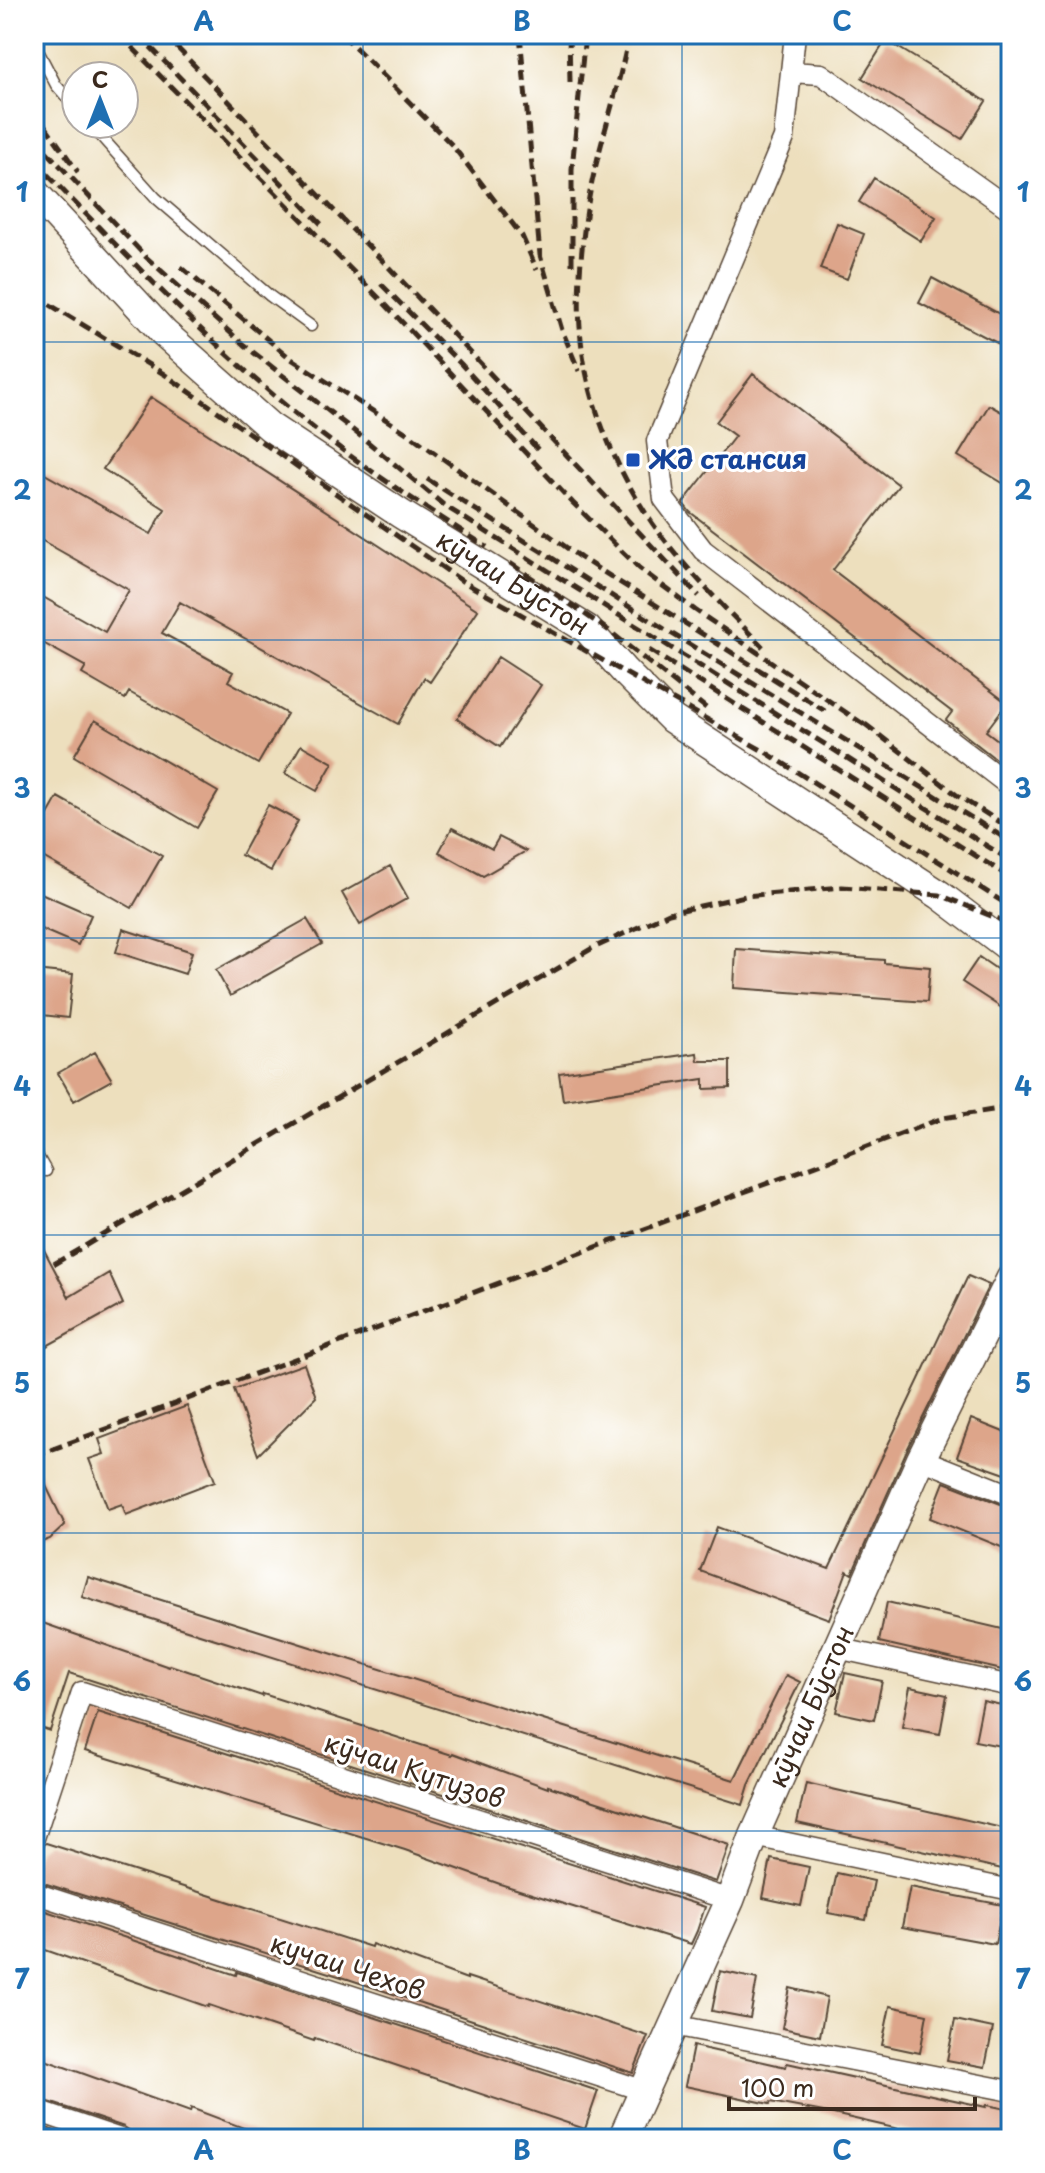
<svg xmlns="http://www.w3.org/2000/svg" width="1045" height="2173" font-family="'Playpen Sans',sans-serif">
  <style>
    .building { fill: #dda58a }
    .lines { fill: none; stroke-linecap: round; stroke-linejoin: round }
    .service-casing { stroke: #564536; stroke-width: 13 }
    .minor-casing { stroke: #564536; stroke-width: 23 }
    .secondary-casing { stroke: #564536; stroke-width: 31 }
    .service { stroke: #fff; stroke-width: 10 }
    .minor { stroke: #fff; stroke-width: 20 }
    .secondary { stroke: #fff; stroke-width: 28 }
    .rail { stroke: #3b2a1e; stroke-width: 5; stroke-dasharray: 12 6; stroke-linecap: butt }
    .grid { fill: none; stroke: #1f6fb2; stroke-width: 2; stroke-opacity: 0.55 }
    .transit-dot { fill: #1a4fb4; stroke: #fff; stroke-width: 3 }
    .labels { text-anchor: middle; stroke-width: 6; stroke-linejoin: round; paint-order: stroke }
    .transit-label { font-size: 26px; font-weight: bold; fill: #164399; stroke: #fff; text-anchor: start }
    .street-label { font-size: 26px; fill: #3b2a1e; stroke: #fff }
    .neatline { fill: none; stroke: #1f6fb2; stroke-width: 3 }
    .grid-label { font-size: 26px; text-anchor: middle; font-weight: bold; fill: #1f6fb2 }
  </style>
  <rect width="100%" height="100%" fill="#fff"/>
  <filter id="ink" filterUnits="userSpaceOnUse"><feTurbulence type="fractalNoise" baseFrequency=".0125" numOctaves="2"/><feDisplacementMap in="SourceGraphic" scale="16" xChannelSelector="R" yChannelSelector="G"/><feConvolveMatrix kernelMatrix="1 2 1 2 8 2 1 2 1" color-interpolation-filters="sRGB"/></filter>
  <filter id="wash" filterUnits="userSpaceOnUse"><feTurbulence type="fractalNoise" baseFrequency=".006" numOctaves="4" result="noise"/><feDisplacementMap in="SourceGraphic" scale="32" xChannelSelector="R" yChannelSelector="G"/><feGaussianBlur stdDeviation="1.8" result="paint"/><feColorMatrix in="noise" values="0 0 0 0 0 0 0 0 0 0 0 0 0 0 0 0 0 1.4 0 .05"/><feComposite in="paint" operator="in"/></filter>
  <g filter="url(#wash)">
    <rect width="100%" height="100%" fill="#eddfbd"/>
    <g id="blocks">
      <!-- building -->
      <path class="building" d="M886 40 986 101 962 139 862 78Z
        M874 178 936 217 921 241 859 202Z
        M837 223 864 234 847 279 820 269Z
        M932 278 1011 320V350L919 303Z
        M753 374 899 485 833 570 1007 703 986 731 1011 750V771L946 720 952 712 690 512 683 503 735 436 716 422Z
        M151 397 478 610 430 682 424 678 398 724 180 602 162 633 233 672 228 681 287 714 258 764 129 692 125 699 82 674 86 667 34 638V592L105 632 129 590 34 536V468L151 534 165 509 103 469Z
        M989 405 1011 417V488L958 456Z
        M498 657 541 685 500 747 457 719Z
        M95 720 218 792 197 828 74 756Z
        M301 745 333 763 317 791 285 773Z
        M58 797 162 856 132 908 34 852V839Z
        M268 805 298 821 271 871 241 855Z
        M452 828 492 849 499 837 526 851 483 876 439 852Z
        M390 866 408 898 360 925 342 893Z
        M34 890 91 915 78 945 34 926Z
        M307 919 322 944 230 996 216 970Z
        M123 929 192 952 185 974 116 952Z
        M736 949 884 960V963L930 967 927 1002 734 988Z
        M979 957 1011 979V1014L962 982Z
        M34 970 73 974 68 1018 34 1014Z
        M95 1052 112 1080 74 1101 58 1073Z
        M697 1053 698 1061H730V1088L704 1089V1079L563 1100 559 1073Z
        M34 1231 69 1297 109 1273 123 1304 34 1353V1317L44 1311 34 1292Z
        M968 1276 989 1285 906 1452 852 1574 847 1571 829 1619 700 1571 717 1527 829 1569Z
        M304 1364 316 1397 258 1455 234 1389Z
        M187 1406 215 1481 126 1515 122 1504 108 1509 89 1459 104 1454 99 1439Z
        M971 1419 1011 1435V1476L957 1457Z
        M34 1461 65 1525 50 1539 34 1545Z
        M944 1482 1011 1508V1551L930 1518Z
        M88 1577 734 1780 786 1675 800 1682 749 1785 743 1805 82 1597Z
        M887 1602 1011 1631V1672L879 1642Z
        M34 1620 169 1667 170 1665 262 1696 263 1694 452 1755 453 1753 548 1788V1786L729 1845 716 1882 69 1673 50 1731 34 1726Z
        M845 1673 882 1681 874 1720 836 1712Z
        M910 1687 947 1695 940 1734 902 1727Z
        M983 1701 1011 1707V1748L975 1741Z
        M98 1712 705 1907 697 1931 691 1944 500 1884 405 1850 85 1751Z
        M806 1783 1011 1830V1871L797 1823Z
        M46 1843 371 1947 372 1944 467 1979V1977L648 2036 633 2073 348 1979 34 1880V1861L38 1850Z
        M771 1859 809 1867 801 1906 763 1898Z
        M837 1873 874 1881 866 1920 828 1913Z
        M910 1887 1003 1905 995 1944 902 1927Z
        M34 1907 236 1975 237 1972 598 2091 585 2129 315 2038 314 2041 209 2005 208 2007 34 1946Z
        M720 1971 757 1979 750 2018 712 2011Z
        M790 1988 827 1997 820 2036 782 2028Z
        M890 2006 927 2014 920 2053 882 2045Z
        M955 2020 993 2028 985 2067 947 2060Z
        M693 2046 786 2067 787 2063 986 2107 987 2105 1011 2110V2139H942L829 2113 771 2102 770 2104 685 2086Z
        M34 2056 190 2112 191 2108 273 2139H133L130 2131 124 2127 34 2097Z
        M40 2126 79 2139H36Z"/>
    </g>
  </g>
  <g filter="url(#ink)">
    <use href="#blocks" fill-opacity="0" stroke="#564536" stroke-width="2"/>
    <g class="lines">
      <!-- service casing -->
      <g class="service-casing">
        <path id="service" d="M34 43 56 85 76 108
          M90 124 156 198 270 296 311 326
          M34 1150 46 1171"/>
      </g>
      <!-- minor casing -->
      <g class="minor-casing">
        <path id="minor" d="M795 34 784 138 657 441 664 499 703 550 1011 787
          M791 72 821 74 1011 210
          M921 1459 1011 1495
          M837 1648 1011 1686
          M754 1836 1011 1890
          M34 1838 82 1692 730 1900
          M34 1893 645 2091
          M673 2025 1011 2091
          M34 2110 120 2139"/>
      </g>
      <!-- secondary casing -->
      <g class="secondary-casing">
        <g id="secondary">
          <path id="s1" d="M34 192 164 333 270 427 401 514 587 629 624 671 672 719 940 895 1011 949"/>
          <path id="s2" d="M622 2139 730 1900 754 1836 921 1459 1011 1278"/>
        </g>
      </g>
      <!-- service -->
      <use href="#service" class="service"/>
      <!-- minor -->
      <use href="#minor" class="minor"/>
      <!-- secondary -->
      <use href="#secondary" class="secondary"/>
      <!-- rail -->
      <path class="rail" d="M119 34 384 303 573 503 639 568 695 610 872 730
        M138 34 324 227
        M164 34 452 333 699 596
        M342 34 452 145 522 236 537 270
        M520 34 540 255 562 330 579 371
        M569 34 570 82
        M629 34C620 84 603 132 592 182 583 225 577 283 580 327 584 400 620 482 664 539 694 578 729 612 763 647
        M34 110 78 172
        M34 138 146 257 244 345 363 438 445 506 1011 861
        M34 161C125 253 214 350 316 430 371 473 429 510 487 547
        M572 265V169L585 34
        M181 267 290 358 413 437 581 558 825 711
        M381 284 461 364 540 452
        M34 295 164 374 462 581 767 753 1011 907
        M427 479 666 630 1011 842
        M510 563 608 630 706 708
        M649 650 1011 878
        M865 724 958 796 1011 829
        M54 1264 591 949 669 913 745 896 842 887 940 895 1011 924
        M34 1456 943 1118 1011 1107"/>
    </g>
  </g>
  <!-- grid -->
  <path class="grid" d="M363 34V2139M682 34V2139M34 342H1011M34 640H1011M34 938H1011M34 1235H1011M34 1533H1011M34 1831H1011"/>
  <!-- markers -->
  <rect class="transit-dot" x="625" y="452" width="16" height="16" rx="4"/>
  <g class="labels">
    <!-- transit labels -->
    <g class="transit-label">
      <text x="649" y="469">Жд стансия</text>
    </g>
    <!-- street labels -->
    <g class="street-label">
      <text dy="9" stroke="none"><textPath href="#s1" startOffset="622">кӯчаи Бӯстон</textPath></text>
      <text dy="9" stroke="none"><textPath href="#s2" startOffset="472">кӯчаи Бӯстон</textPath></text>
      <text transform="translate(414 1771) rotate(18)" y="9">кӯчаи Кутузов</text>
      <text transform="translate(347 1967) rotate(18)" y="9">кучаи Чехов</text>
    </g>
  </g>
  <!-- margin -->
  <rect width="1045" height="2173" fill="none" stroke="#fff" stroke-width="88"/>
  <!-- north arrow -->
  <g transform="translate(100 100)"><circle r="38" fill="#ffffff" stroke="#b1aaa5" stroke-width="2"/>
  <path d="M0-6L14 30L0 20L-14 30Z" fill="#1f6fb2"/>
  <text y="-12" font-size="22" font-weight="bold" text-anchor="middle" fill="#3b2a1e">С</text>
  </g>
  <!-- scale -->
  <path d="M729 2097v12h246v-12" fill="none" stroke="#3b2a1e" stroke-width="4"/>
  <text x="741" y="2097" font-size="24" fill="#3b2a1e" stroke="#ffffff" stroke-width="6" paint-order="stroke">100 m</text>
  <rect x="44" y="44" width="957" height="2085" class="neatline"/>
  <g class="grid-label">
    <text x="204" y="31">A</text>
    <text x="522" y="31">B</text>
    <text x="842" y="31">C</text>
    <text x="22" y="202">1</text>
    <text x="1023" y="202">1</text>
    <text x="22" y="500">2</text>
    <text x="1023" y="500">2</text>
    <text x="22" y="798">3</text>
    <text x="1023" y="798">3</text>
    <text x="22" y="1096">4</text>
    <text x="1023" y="1096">4</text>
    <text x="22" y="1393">5</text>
    <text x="1023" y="1393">5</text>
    <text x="22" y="1691">6</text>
    <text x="1023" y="1691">6</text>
    <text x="22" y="1989">7</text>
    <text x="1023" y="1989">7</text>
    <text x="204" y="2160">A</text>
    <text x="522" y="2160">B</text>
    <text x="842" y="2160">C</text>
  </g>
</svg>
